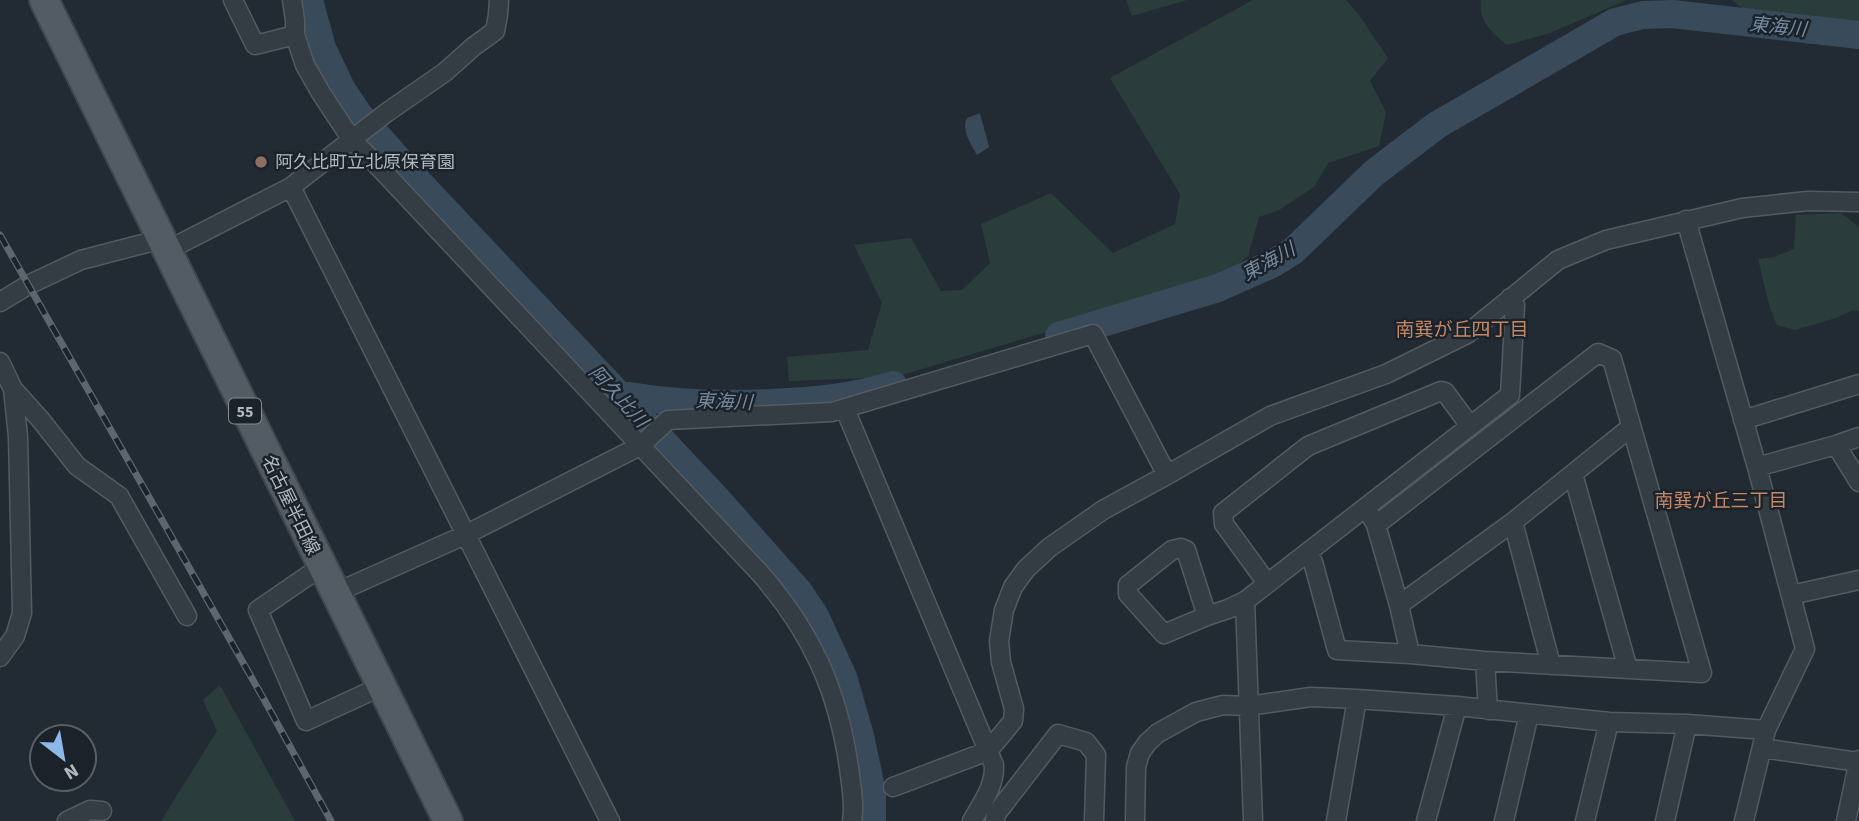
<svg xmlns="http://www.w3.org/2000/svg" width="1859" height="821" font-family="'Source Sans 3','Noto Sans JP',sans-serif">
  <style>
    .green { fill: #2b3d3b }
    .water { fill: #394a5b }
    .lines { fill: none; stroke-linecap: round; stroke-linejoin: round }
    .river { stroke: #394a5b; stroke-width: 28 }
    .minor-casing { stroke: #535b62; stroke-width: 21 }
    .primary-casing { stroke: #3f464e; stroke-width: 32 }
    .minor { stroke: #353d44; stroke-width: 18 }
    .primary { stroke: #535c64; stroke-width: 28 }
    .rail-casing { stroke: #5d6670; stroke-width: 7 }
    .rail { stroke: #1b2229; stroke-width: 4.5; stroke-dasharray: 13; stroke-linecap: butt }
    .education-dot { fill: #8d6e63; stroke: #1b2229; stroke-width: 2.5 }
    .labels { text-anchor: middle; stroke-width: 5; stroke-linejoin: round; paint-order: stroke }
    .shield { fill: #1b2229; stroke: #838b93; stroke-width: 2 }
    .shield-label { font-size: 16px; font-weight: bold; fill: #b0b8c1 }
    .poi-label { font-size: 18px; fill: #b0b8c1; stroke: #1b2229; text-anchor: start }
    .street-label { font-size: 18px; fill: #b0b8c1; stroke: #1b2229 }
    .water-label { font-size: 19px; font-style: italic; fill: #748ba1; stroke: #1b2229 }
    .neighbourhood-label { font-size: 19px; fill: #c48768; stroke: #1b2229 }
  </style>
  <rect width="100%" height="100%" fill="#222b33"/>
  <!-- green -->
  <path class="green" d="M1126 0H1187L1132 16Z
    M1253 0H1346L1359 15 1388 58 1370 81 1386 112 1379 146 1328 163 1314 187 1279 210 1259 217 1248 256 1218 281 895 377 789 381 787 357 868 350 882 303 854 245 911 238 941 291 962 290 990 263 981 224 1051 193 1113 253 1175 224 1180 194 1110 78Z
    M1481 0H1627L1550 33 1507 45C1492 33 1478 21 1481 0Z
    M1732 0H1859V39L1845 42 1807 44 1759 21Z
    M1841 213 1859 227V311L1853 310 1836 318 1795 330 1777 325C1767 304 1764 281 1758 259L1774 257 1794 249 1796 215Z
    M220 685 295 821H161L217 731 203 700Z"/>
  <!-- water -->
  <path class="water" d="M980 113 989 147 977 155C971 144 961 130 967 118Z"/>
  <g class="lines">
    <!-- river -->
    <path class="river" d="M309 0 322 48 341 88 358 114 409 172 716 498 799 592 815 616 843 677 860 736 872 792V821
      M1059 336 1218 288 1272 264 1293 251 1374 173 1437 125 1615 22 1643 15 1672 14 1859 35
      M622 397 629 396C676 404 722 405 770 403 813 401 851 398 893 385"/>
    <!-- minor casing -->
    <g class="minor-casing">
      <path id="minor" d="M233 0 255 45 295 35
        M292 0 295 20V35L305 65 321 93 352 140 379 167 759 572C811 631 838 690 849 768 851 785 855 804 852 821
        M291 187 610 821
        M1686 220 1757 467 1805 649 1766 730 1744 821
        M166 251 291 187 386 113 445 72 473 47 495 31 498 15 499 0
        M0 302 28 285 81 260 162 239
        M0 362 13 389 18 437 22 613 15 636 0 657
        M13 389 40 419 77 466 119 496 187 616
        M845 409 994 765C995 786 982 803 972 821
        M1743 420 1859 384
        M1836 445 1859 437
        M1757 467 1836 445 1859 482
        M1573 474 1628 669
        M1366 507 1510 395 1515 305 1510 298
        M1513 522 1551 665
        M1307 553 1313 562 1337 650 1410 654
        M322 566 258 610 306 721 382 686
        M1267 583 1224 524 1223 513 1308 446 1441 391 1445 392 1470 426
        M335 593 465 535 640 446 668 420 832 412 1093 334 1167 475
        M1791 595 1859 580
        M1245 601 1253 821
        M1399 605 1513 522 1631 427
        M1207 616 1164 634 1128 594V585L1172 550 1181 548 1186 550 1207 616 1228 609 1245 601 1366 507 1376 525 1399 605 1410 654 1485 661 1702 673 1612 359 1598 353 1376 525
        M1485 661 1488 710
        M1762 748 1859 762
        M893 787 988 751 1013 721 1014 709 1001 662 999 641 1004 610 1013 587 1026 569 1050 547 1103 510 1167 475 1270 416 1386 374 1467 334 1558 260 1606 240 1742 208 1808 201 1859 202
        M67 821 90 810 102 811
        M995 821 996 814 1058 734 1086 742 1096 755 1094 821
        M1135 821 1136 767 1140 753 1148 742 1158 733 1196 712 1223 705 1248 706 1311 697 1357 699 1457 706 1609 722 1687 724 1766 730
        M1336 821 1357 699
        M1426 821 1457 706
        M1504 821 1529 714
        M1585 821 1609 722
        M1665 821 1687 724
        M1846 821 1859 760"/>
    </g>
    <!-- primary casing -->
    <g class="primary-casing">
      <path id="primary" d="M44 0 448 821"/>
    </g>
    <!-- minor -->
    <use href="#minor" class="minor"/>
    <!-- primary -->
    <use href="#primary" class="primary"/>
    <!-- rail casing -->
    <g class="rail-casing">
      <path id="rail" d="M0 235 266 703 331 821"/>
    </g>
    <!-- rail -->
    <use href="#rail" class="rail"/>
  </g>
  <!-- markers -->
  <circle class="education-dot" cx="261" cy="162" r="7"/>
  <g class="labels">
    <!-- shield labels -->
    <rect class="shield" x="229" y="398.5" width="32" height="25" rx="5"/>
    <g class="shield-label">
      <text x="245" y="417">55</text>
    </g>
    <!-- poi labels -->
    <g class="poi-label">
      <text x="275" y="168">阿久比町立北原保育園</text>
    </g>
    <!-- street labels -->
    <g class="street-label">
      <text transform="translate(291 505) rotate(64)" y="6">名古屋半田線</text>
    </g>
    <!-- water labels -->
    <g class="water-label">
      <text transform="translate(1778 26) rotate(6)" y="7">東海川</text>
      <text transform="translate(1268 261) rotate(-29)" y="7">東海川</text>
      <text transform="translate(619 396) rotate(47)" y="7">阿久比川</text>
      <text transform="translate(724 401) rotate(2)" y="7">東海川</text>
    </g>
    <!-- neighbourhood labels -->
    <g class="neighbourhood-label">
      <text x="1462" y="336">南巽が丘四丁目</text>
      <text x="1721" y="507">南巽が丘三丁目</text>
    </g>
  </g>
  <!-- north arrow -->
  <g transform="translate(63 758) rotate(149)"><circle r="33" fill="#1b2229" stroke="#575e66" stroke-width="2"/>
  <path d="M0-5L12 26L0 18L-12 26Z" fill="#8db9e9"/>
  <text y="-10" font-size="19" font-weight="bold" text-anchor="middle" fill="#b0b8c1">N</text>
  </g>
</svg>
